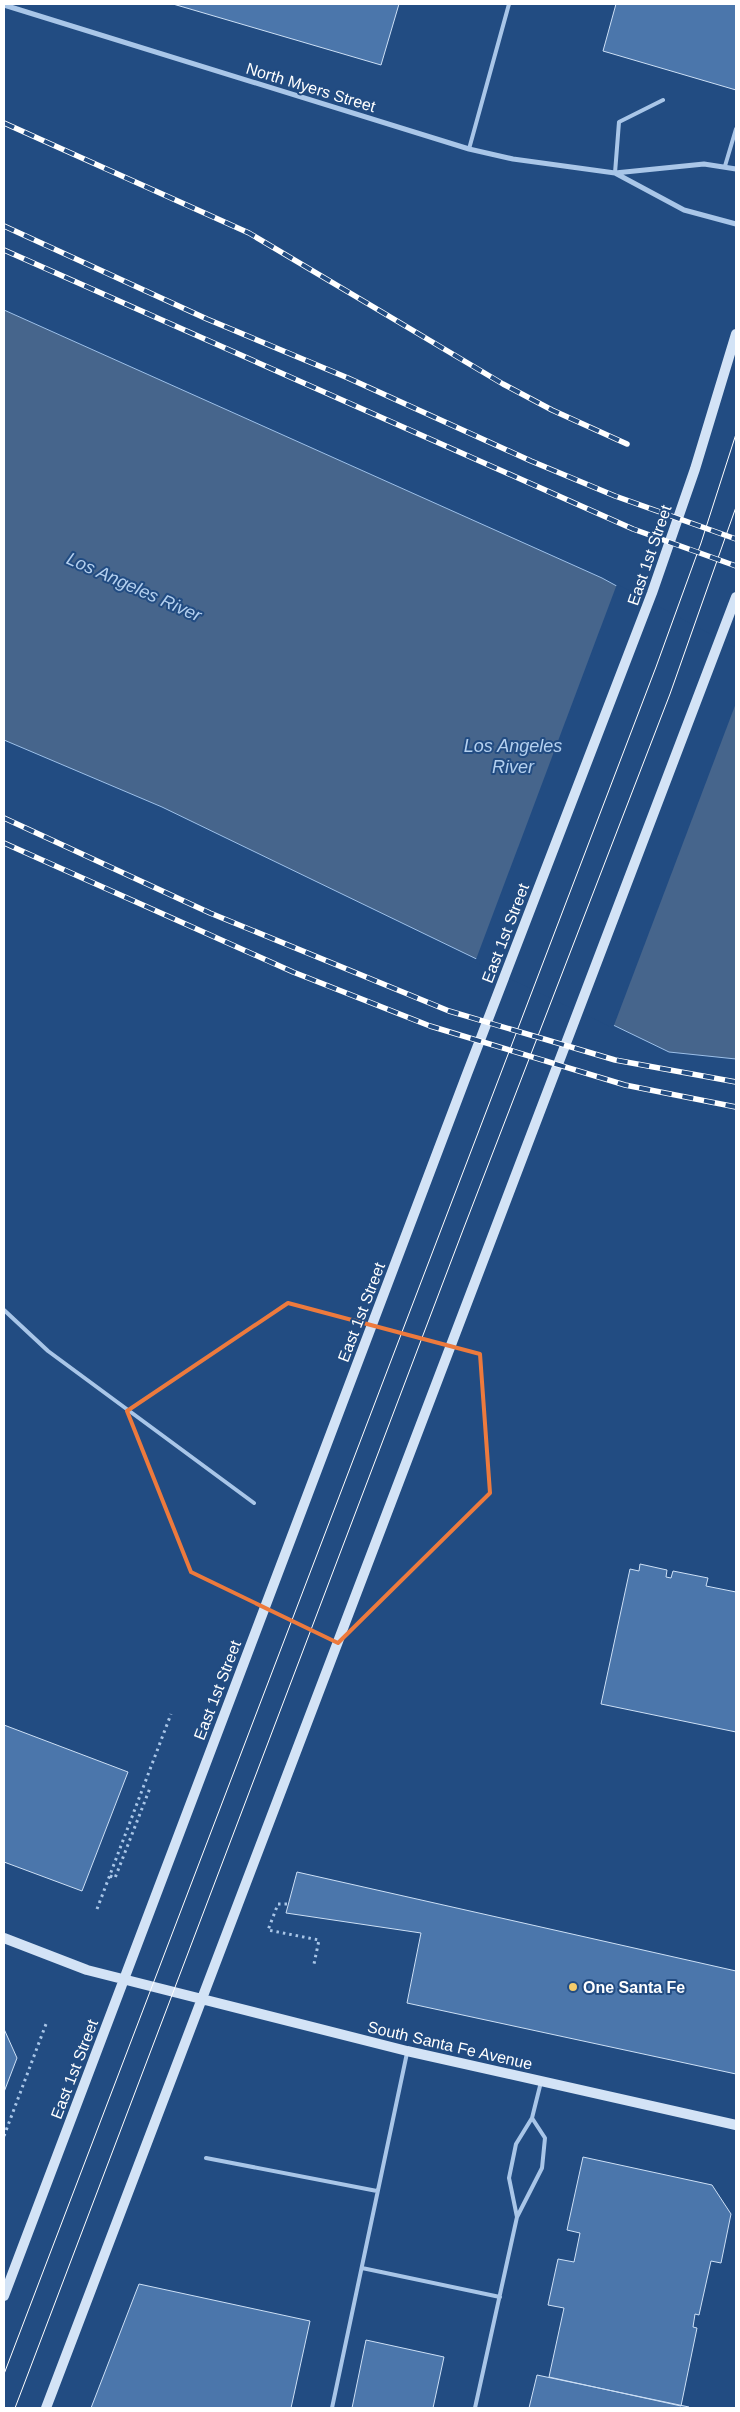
<svg xmlns="http://www.w3.org/2000/svg" width="740" height="2412" font-family="Arial,sans-serif">
  <style>
    .water { fill: #46658c; stroke: #9dc0e9 }
    .pier { fill: #224c82 }
    .building { fill: #4b76ab; stroke: #cde0f6 }
    .lines { fill: none; stroke-linecap: round; stroke-linejoin: round }
    .path { stroke: #a9c6e8; stroke-width: 3; stroke-dasharray: 2.5 4; stroke-linecap: butt }
    .lane { stroke: #a9c6e8; stroke-width: 4 }
    .street { stroke: #a9c6e8; stroke-width: 5 }
    .secondary { stroke: #d3e3f6; stroke-width: 10 }
    .tram { stroke: #fff; stroke-width: 1 }
    .rail-casing { stroke: #fff; stroke-width: 5.5 }
    .rail { stroke: #224c82; stroke-width: 4; stroke-dasharray: 11; stroke-linecap: butt }
    .marked { fill: none; stroke: #ed7a3d; stroke-width: 4; stroke-linejoin: round }
    .poi-dot { fill: #f4cc6b; stroke: #224c82; stroke-width: 2 }
    .labels { text-anchor: middle; stroke-width: 4; stroke-linejoin: round; paint-order: stroke }
    .street-label { font-size: 16px; fill: #fff; stroke: #224c82 }
    .poi-label { font-size: 16px; font-weight: bold; fill: #fff; stroke: #224c82; text-anchor: start }
    .water-label { font-size: 18px; font-style: italic; fill: #b4d0ef; stroke: #224c82 }
  </style>
  <rect width="100%" height="100%" fill="#224c82"/>
  <!-- water -->
  <path class="water" d="M4 310 602 578 736 651V1059L669 1052 162 807 4 740Z"/>
  <!-- pier -->
  <path class="pier" d="M617 584 736 648V703L613 1028 475 962Z"/>
  <!-- building -->
  <path class="building" d="M173 4H399L381 65Z
    M616 4H736V90L603 51Z
    M640 1564 667 1570 666 1577 671 1578 673 1571 708 1578 706 1586 736 1592V1737V1732L601 1704 630 1569 639 1571Z
    M4 1725 128 1772 82 1891 4 1862Z
    M297 1872 736 1971V2074L407 2003 421 1933 286 1913Z
    M4 2029 17 2058 4 2092Z
    M583 2157 712 2185 731 2214 721 2263 711 2261 699 2315 695 2314 693 2327 697 2328 681 2406 549 2377 564 2308 548 2305 558 2259 574 2262 580 2233 567 2230Z
    M139 2284 310 2321 291 2408H91Z
    M366 2340 444 2357 433 2408H352Z
    M537 2375 689 2407V2408H529Z"/>
  <g class="lines">
    <!-- path -->
    <path class="path" d="M110 1876 115 1878 150 1788
      M287 1904H278L268 1930 319 1940 314 1964
      M97 1909 171 1714
      M4 2136 46 2024"/>
    <!-- lane -->
    <path class="lane" d="M469 149 509 4
      M725 166 736 129
      M615 173 619 122 663 100
      M4 1310 48 1351 254 1503
      M532 2118 541 2082
      M206 2158 377 2191
      M362 2268 500 2297
      M332 2408 407 2053
      M475 2408 517 2217 542 2168 545 2138 532 2118 516 2144 509 2178 517 2217"/>
    <!-- street -->
    <path class="street" d="M4 5 469 149 513 159 615 173 704 164 736 169
      M615 173 684 210 736 224"/>
    <!-- secondary -->
    <path class="secondary" d="M4 1938 87 1970 407 2051 736 2125
      M4 2296 467 1074 652 593 695 469 736 334
      M46 2408 736 597"/>
    <!-- tram -->
    <path class="tram" d="M4 2374 656 667 701 543 736 434
      M15 2408 463 1230 670 694 736 507"/>
    <!-- rail casing -->
    <g class="rail-casing">
      <path id="rail" d="M4 123 249 233 503 384 552 410 627 444
        M4 226 207 319 348 378 531 461 615 496 736 539
        M4 250 633 529 736 566
        M4 818 210 913 449 1011 615 1060 736 1082
        M4 843 293 972 430 1026 625 1085 736 1107"/>
    </g>
    <!-- rail -->
    <use href="#rail" class="rail"/>
  </g>
  <!-- marked area -->
  <path class="marked" d="M288 1303 480 1354 490 1493 338 1643 191 1572 127 1411Z"/>
  <!-- markers -->
  <circle class="poi-dot" cx="573" cy="1987" r="5"/>
  <g class="labels">
    <!-- street labels -->
    <g class="street-label">
      <text transform="translate(311 87) rotate(17)" y="6">North Myers Street</text>
      <text transform="translate(649 555) rotate(-71)" y="6">East 1st Street</text>
      <text transform="translate(505 933) rotate(-69)" y="6">East 1st Street</text>
      <text transform="translate(361 1312) rotate(-69)" y="6">East 1st Street</text>
      <text transform="translate(217 1690) rotate(-69)" y="6">East 1st Street</text>
      <text transform="translate(450 2045) rotate(13)" y="6">South Santa Fe Avenue</text>
      <text transform="translate(74 2069) rotate(-69)" y="6">East 1st Street</text>
    </g>
    <!-- poi labels -->
    <g class="poi-label">
      <text x="583" y="1993">One Santa Fe</text>
    </g>
    <!-- water labels -->
    <g class="water-label">
      <text transform="translate(134 587) rotate(24)" y="6">Los Angeles River</text>
      <text x="513" y="752">Los Angeles<tspan x="513" dy="21">River</tspan></text>
    </g>
  </g>
  <!-- border -->
  <rect width="740" height="2412" fill="none" stroke="#ffffff" stroke-width="10"/>
</svg>
